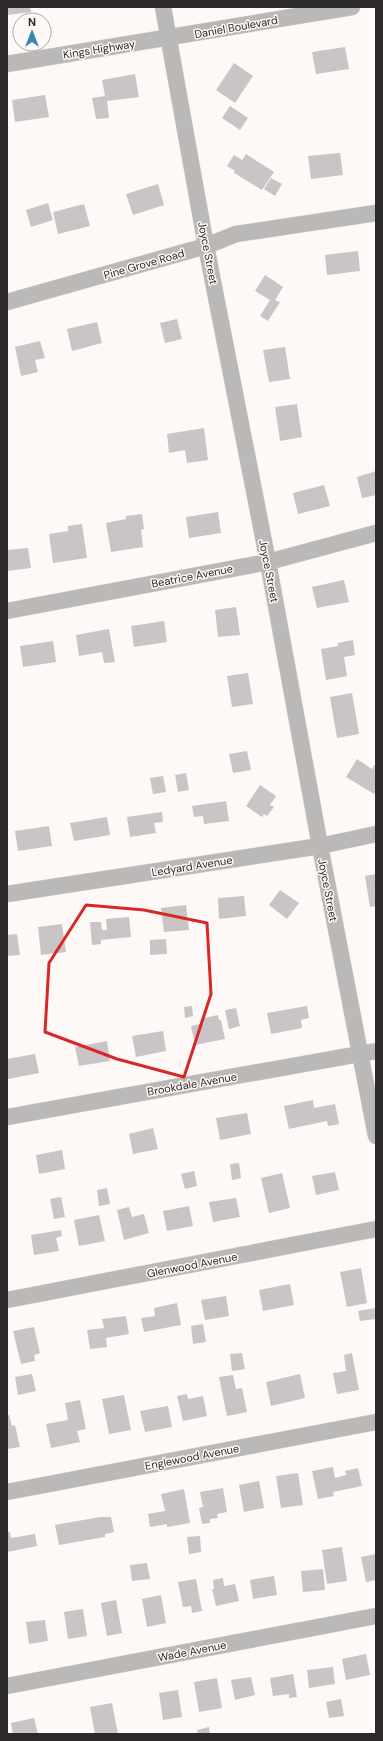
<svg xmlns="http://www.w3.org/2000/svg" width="383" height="1741" font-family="'DM Sans',sans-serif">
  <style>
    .building { fill: #cac4c6 }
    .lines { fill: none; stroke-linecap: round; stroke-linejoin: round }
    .street-casing { stroke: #d8d4d2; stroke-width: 17 }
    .street { stroke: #bab9b7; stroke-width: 16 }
    .marked { fill: none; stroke: #d62828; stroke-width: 3; stroke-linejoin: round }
    .labels { text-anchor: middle; stroke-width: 3; stroke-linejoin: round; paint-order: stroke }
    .street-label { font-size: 11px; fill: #2b2929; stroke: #fef9f7 }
  </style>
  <rect width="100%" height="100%" fill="#fef9f7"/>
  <!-- building -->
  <path class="building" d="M7 7H30L31 12 7 15Z
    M345 47 349 69 316 74 312 52Z
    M234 63 253 76 235 103 216 90Z
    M135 74 139 97 107 101 109 118 96 119 92 98 105 96 102 80Z
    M45 95 49 117 15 122 12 100Z
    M230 106 248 118 240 130 222 118Z
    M340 153 343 175 311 179 308 156Z
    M246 154 274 172 262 190 234 173 235 171 227 166 234 155 242 160Z
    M271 178 282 184 275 196 264 189Z
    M158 184 164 205 133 215 126 194Z
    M48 203 53 220 31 227 26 210Z
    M84 204 90 226 58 234 53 212Z
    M358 251 360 271 327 275 325 255Z
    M265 275 283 287 275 300 280 302 268 321 260 316 270 300 255 291Z
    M177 319 182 339 165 343 160 323Z
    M97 322 102 343 72 351 67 329Z
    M40 341 45 358 35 360 38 372 21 376 15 347Z
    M285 347 290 379 269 382 263 350Z
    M297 404 302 437 280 441 275 407Z
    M204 428 208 460 187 463 185 450 169 453 167 434Z
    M376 471V495L362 498 357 477Z
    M324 485 330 506 298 514 293 493Z
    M218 512 221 533 189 538 186 517Z
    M142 514 144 529 141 530 143 547 111 552 106 523 126 519V516Z
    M82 524 87 558 53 563 49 534 68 531V526Z
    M28 548 31 568 7 571V550Z
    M344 580 349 602 317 608 312 587Z
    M236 607 240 635 218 637 215 610Z
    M164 621 167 642 134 647 131 626Z
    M109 629 115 662 104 663 102 652 79 656 76 635Z
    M353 640 355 655 344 657 347 676 326 680 321 649 338 646V643Z
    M53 641 56 662 23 667 20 646Z
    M248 673 253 704 232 707 227 676Z
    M352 693 359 734 337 738 330 697Z
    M247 751 251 770 233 773 229 754Z
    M357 759 372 769 376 763V791L374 794 346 777Z
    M186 773 189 790 178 792 175 775Z
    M163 776 166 792 153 794 150 778Z
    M260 785 276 796 270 805 274 807 267 816 264 814 262 817 246 806Z
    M226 801 229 821 204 824 203 816 194 817 192 806Z
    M162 812 163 822 154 823 156 833 130 837 127 817Z
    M107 817 110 835 74 841 70 823Z
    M49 826 52 846 18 851 15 831Z
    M376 874V906L370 907 365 876Z
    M280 890 299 903 287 919 269 905Z
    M244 896 246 916 219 919 218 898Z
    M186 905 189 930 164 932 161 908Z
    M129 917 131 937 101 940V944L92 945 90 922H101L102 930H107L106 919Z
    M62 924 66 952 41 955 38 927Z
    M17 934 20 955 7 956V935Z
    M166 939 167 954 150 955V940Z
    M192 1006 193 1016 185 1018 184 1007Z
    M307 1006 309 1018 301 1020 302 1028 271 1034 267 1013Z
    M236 1008 240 1026 229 1029 225 1010Z
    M218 1015 219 1020H221L225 1039 195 1045 191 1026 204 1023V1018Z
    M163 1031 166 1051 136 1057 132 1036Z
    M107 1041 110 1061 79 1066 75 1047Z
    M35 1054 39 1073 8 1079 7 1059Z
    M313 1100 314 1108 335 1104 339 1124 328 1126 327 1121 289 1129 284 1106Z
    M247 1113 251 1134 220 1140 216 1118Z
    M153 1128 158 1149 133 1154 129 1134Z
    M62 1150 65 1169 39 1174 36 1155Z
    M239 1163 241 1178 232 1180 230 1164Z
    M194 1171 197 1186 185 1189 181 1174Z
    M335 1172 339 1190 316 1195 312 1176Z
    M282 1173 290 1208 269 1213 261 1178Z
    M107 1188 110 1204 99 1206 97 1190Z
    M61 1197 65 1217 54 1219 50 1199Z
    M236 1198 240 1217 213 1222 209 1202Z
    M189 1206 193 1226 167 1231 163 1211Z
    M129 1207 132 1217 144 1214 149 1233 124 1240 117 1210Z
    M99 1215 105 1241 79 1246 74 1220Z
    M61 1230 62 1236 56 1238 59 1251 34 1255 31 1235Z
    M361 1268 367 1303 347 1307 340 1272Z
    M290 1284 294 1305 263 1311 259 1290Z
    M226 1296 229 1316 205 1320 201 1300Z
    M177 1303 181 1325 144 1332 141 1318 155 1316 154 1308Z
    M376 1308V1319L360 1321 358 1311Z
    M126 1316 129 1334 106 1338 107 1347 90 1349 87 1330 104 1328 102 1319Z
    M203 1324 206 1342 193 1344 191 1326Z
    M34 1327 40 1353 34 1355 35 1361 21 1364 13 1331Z
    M242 1353 245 1369 232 1371 230 1354Z
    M352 1353 359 1390 337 1394 333 1373 346 1371 344 1355Z
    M32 1374 36 1391 18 1395 15 1377Z
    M300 1374 305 1398 271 1406 266 1382Z
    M233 1375 236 1389 242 1388 247 1412 227 1416 219 1377Z
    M187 1394 188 1399 203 1396 207 1416 183 1421 177 1396Z
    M124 1395 131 1430 109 1434 102 1399Z
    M80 1400 86 1429 77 1431 80 1442 51 1448 46 1424 68 1420 65 1403Z
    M168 1406 172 1427 145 1432 140 1411Z
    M7 1415H9L12 1426 15 1425 20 1447 7 1449Z
    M333 1467 335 1478 346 1475 345 1471 358 1468 362 1486 333 1492 334 1496 318 1499 312 1471Z
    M298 1473 303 1505 281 1508 276 1476Z
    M259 1481 264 1508 244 1512 239 1485Z
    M223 1488 227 1512 217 1514 218 1518 210 1519V1523L202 1524 199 1508 203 1507 200 1492Z
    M184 1489 190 1523 167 1527V1524L150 1527 148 1514 165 1511 161 1494Z
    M100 1517H111L114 1532 105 1534V1537L59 1545 55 1525Z
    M7 1532H10L11 1538 35 1534 37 1546 7 1552Z
    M200 1536 201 1552 189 1554 187 1537Z
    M342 1547 347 1581 327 1584 322 1550Z
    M376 1554V1580L366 1582 361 1557Z
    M147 1563 150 1579 132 1581 130 1565Z
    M323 1569 325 1590 303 1592 301 1571Z
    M274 1576 277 1595 253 1599 250 1580Z
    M223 1578 224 1586 235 1584 239 1601 216 1606 212 1589H214L213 1580Z
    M196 1579 202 1611 192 1613 191 1606 183 1607 178 1582Z
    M161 1595 166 1623 147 1627 142 1599Z
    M116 1600 122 1633 107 1636 101 1603Z
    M83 1609 87 1636 68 1639 64 1612Z
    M45 1620 48 1641 29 1644 26 1622Z
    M366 1654 370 1675 346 1680 342 1659Z
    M333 1667 335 1684 309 1688 307 1670Z
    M293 1674 297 1697 289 1698V1694L273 1696 270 1678Z
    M251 1677 255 1695 235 1700 231 1680Z
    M217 1678 222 1708 199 1712 194 1682Z
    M178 1690 182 1717 163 1720 159 1693Z
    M341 1699 344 1716 329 1718 326 1702Z
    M112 1703 118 1734H95L90 1707Z
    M34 1718 38 1734H13L11 1723Z
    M209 1727 210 1734H198L197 1730Z"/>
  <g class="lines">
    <!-- street casing -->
    <g class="street-casing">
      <path id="street" d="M163 7 206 246 268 562 320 846 376 1136
        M7 64 352 7
        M7 302 206 246 236 234 376 213
        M7 611 268 562 376 533
        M7 894 320 846 376 834
        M7 1117 376 1051
        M7 1300 376 1229
        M7 1492 376 1422
        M7 1686 376 1616"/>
    </g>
    <!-- street -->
    <use href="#street" class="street"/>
  </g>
  <!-- marked area -->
  <path class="marked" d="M86 905 144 910 207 923 211 994 184 1077 117 1059 45 1032 49 963Z"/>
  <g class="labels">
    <!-- street labels -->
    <g class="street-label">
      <text transform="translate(236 27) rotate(-10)" y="4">Daniel Boulevard</text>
      <text transform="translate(99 49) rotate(-9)" y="4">Kings Highway</text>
      <text transform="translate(208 253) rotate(79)" y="4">Joyce Street</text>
      <text transform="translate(144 264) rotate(-16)" y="4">Pine Grove Road</text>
      <text transform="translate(269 571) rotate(79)" y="4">Joyce Street</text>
      <text transform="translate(192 576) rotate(-11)" y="4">Beatrice Avenue</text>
      <text transform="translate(192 866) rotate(-9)" y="4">Ledyard Avenue</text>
      <text transform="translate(328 890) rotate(79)" y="4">Joyce Street</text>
      <text transform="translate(192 1084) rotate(-10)" y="4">Brookdale Avenue</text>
      <text transform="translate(192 1265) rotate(-11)" y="4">Glenwood Avenue</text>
      <text transform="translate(192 1457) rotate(-11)" y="4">Englewood Avenue</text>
      <text transform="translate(192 1651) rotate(-11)" y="4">Wade Avenue</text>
    </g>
  </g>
  <!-- border -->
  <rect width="383" height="1741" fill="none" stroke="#2b2929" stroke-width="16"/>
  <!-- north arrow -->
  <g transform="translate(32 32)"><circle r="19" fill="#fef9f7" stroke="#aaa6a5"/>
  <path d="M0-3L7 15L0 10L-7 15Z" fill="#3187b6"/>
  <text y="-6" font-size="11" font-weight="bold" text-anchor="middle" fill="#2b2929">N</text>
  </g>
</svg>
